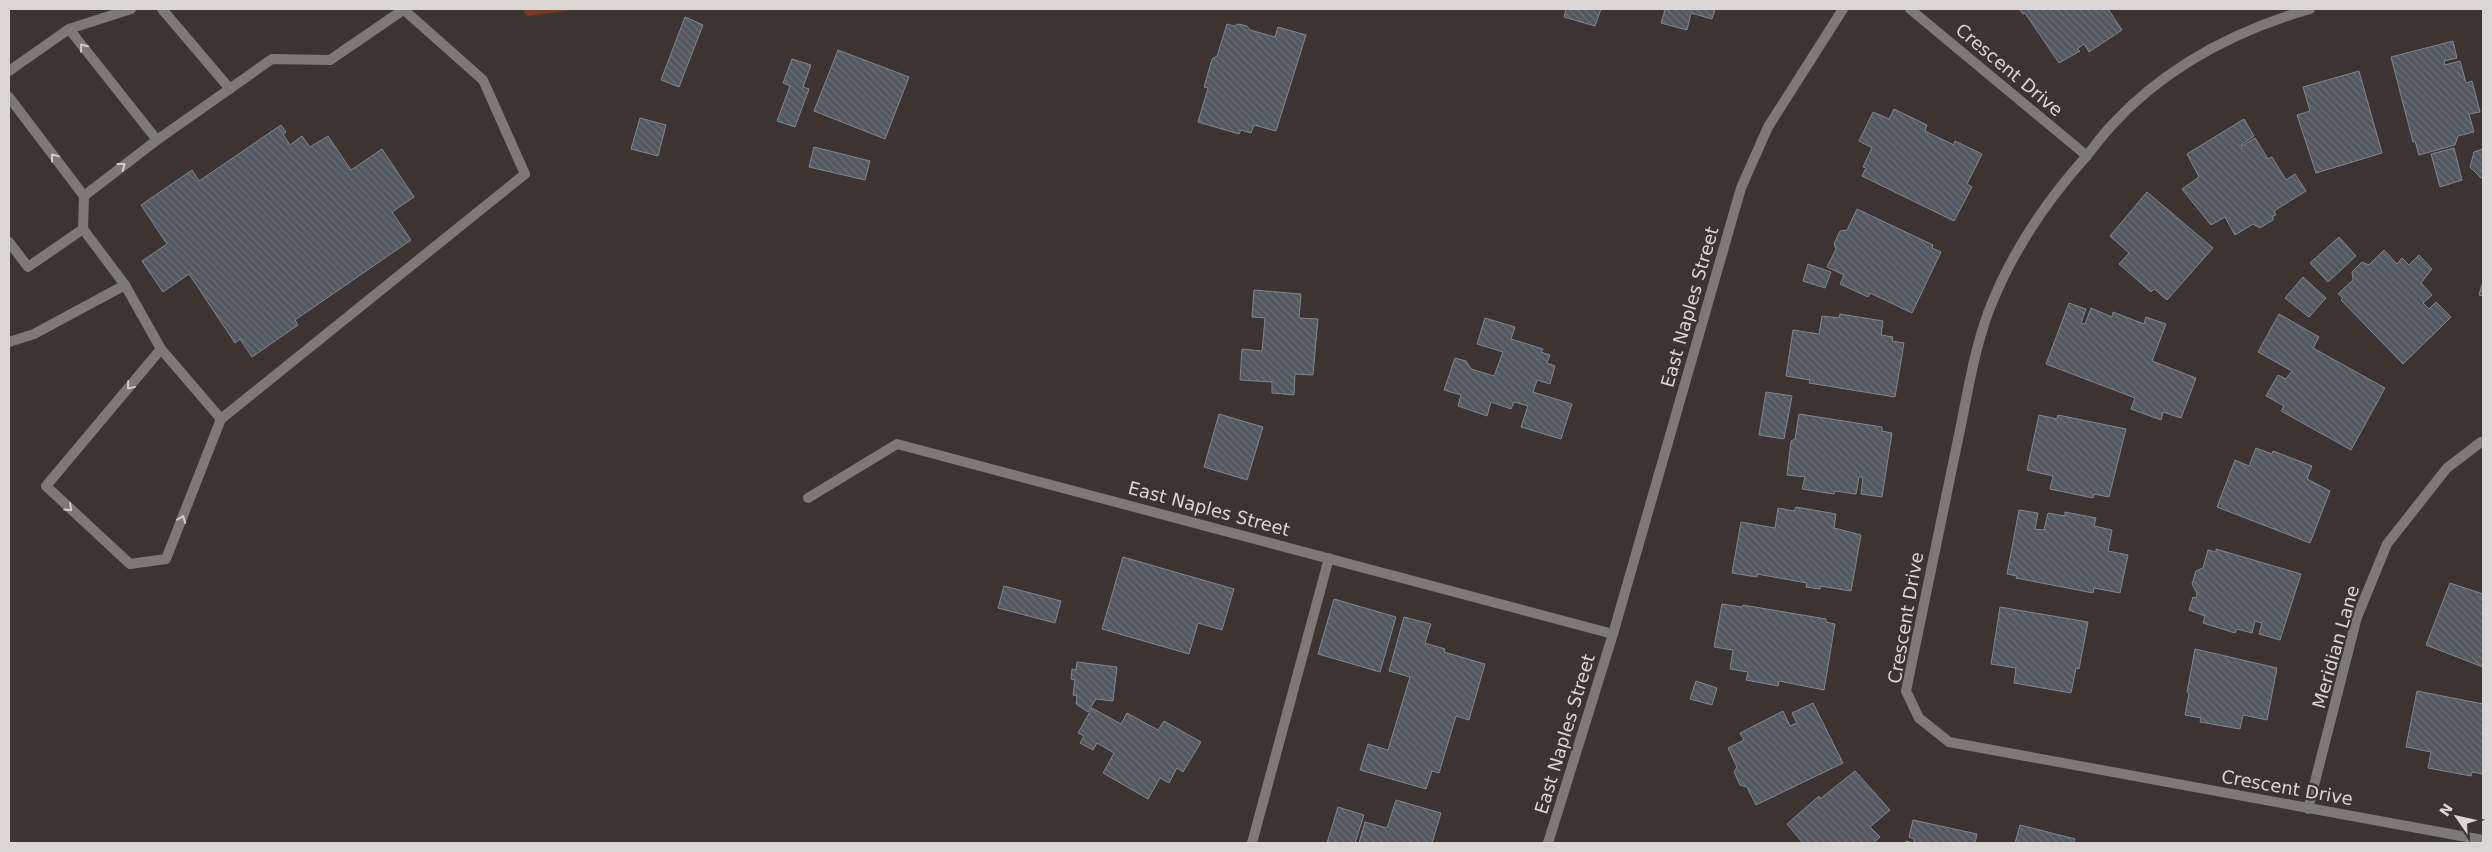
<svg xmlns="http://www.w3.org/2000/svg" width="2492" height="852" font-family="'DejaVu Sans',sans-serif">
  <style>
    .green { fill: #7d3822 }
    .building { fill: url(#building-back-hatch); stroke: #808790 }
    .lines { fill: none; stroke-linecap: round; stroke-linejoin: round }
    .service { stroke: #7e7877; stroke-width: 10 }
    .minor { stroke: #7e7877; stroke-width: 10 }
    .tertiary { stroke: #7e7877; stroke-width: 10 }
    .oneway { stroke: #d2ccca }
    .labels { text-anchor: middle; stroke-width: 4.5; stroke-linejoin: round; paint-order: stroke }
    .street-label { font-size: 18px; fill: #dbd5d3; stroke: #3d3330 }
  </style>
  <defs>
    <pattern id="building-back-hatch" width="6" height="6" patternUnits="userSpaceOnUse" patternTransform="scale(1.25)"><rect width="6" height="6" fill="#51585f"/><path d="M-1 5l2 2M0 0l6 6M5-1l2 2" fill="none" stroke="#696f75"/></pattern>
  </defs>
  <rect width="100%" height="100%" fill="#3d3330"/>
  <!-- green -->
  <path class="green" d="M522 9H581L527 16Z"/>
  <!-- building -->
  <path class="building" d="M1566 9H1601L1595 26 1564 17Z
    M1659 9H1715L1712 19 1691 13 1687 30 1661 23 1665 10Z
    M2019 9H2108L2122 30 2089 52 2084 44 2077 49 2080 51 2059 63 2025 13 2023 14Z
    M685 17 703 25 679 87 661 80Z
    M1227 24 1234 26 1238 24 1247 26 1250 30 1275 37 1278 27 1306 35 1276 131 1254 125 1251 133 1241 130 1239 134 1198 122 1208 88 1204 87 1212 59 1217 56Z
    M2453 41 2457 58 2444 61 2445 65 2460 61 2466 83 2472 81 2480 112 2469 114 2474 132 2458 136 2455 145 2419 155 2415 141 2413 142 2391 57Z
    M838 50 909 77 885 139 814 111Z
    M792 59 811 65 803 87 809 89 795 127 777 121 790 86 783 83Z
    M2359 71 2382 153 2316 173 2297 115 2310 111 2303 87Z
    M1894 109 1927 125 1925 131 1954 145 1955 141 1982 154 1967 184 1972 187 1954 221 1862 176 1866 168 1863 167 1872 148 1859 141 1873 112 1889 119Z
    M640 118 666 125 658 156 631 149Z
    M2244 119 2254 136 2241 145 2242 146 2255 138 2268 159 2272 157 2286 180 2295 174 2306 191 2274 211 2276 215 2273 216V220L2260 228 2253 224 2235 235 2225 217 2211 225 2182 189 2199 177 2187 154Z
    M281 125 286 132 283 134 290 145 302 136 310 147 328 136 351 170 382 149 414 197 392 212 411 240 295 320 298 325 252 357 240 339 235 343 189 274 163 292 142 261 167 244 141 205 192 170 199 181Z
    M814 147 870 161 865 180 809 167Z
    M2454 148 2462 180 2440 187 2431 154Z
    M2483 149V177L2481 178 2470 167 2474 152Z
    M2147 192 2213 248 2167 300 2154 289 2151 292 2119 264 2129 253 2110 236Z
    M1857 209 1933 245 1932 248 1941 252 1912 313 1870 293 1868 297 1840 284 1844 275 1827 267 1836 249 1834 244 1840 231 1847 230Z
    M2339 237 2356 256 2328 282 2310 263Z
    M2384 250 2397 264 2402 258 2409 265 2419 255 2432 269 2421 283 2432 295 2423 303 2429 309 2436 302 2451 317 2403 364 2341 300 2343 298 2338 294 2353 280 2352 272 2362 262 2369 265Z
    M1808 264 1831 272 1825 288 1803 281Z
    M2303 277 2326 298 2309 317 2285 298Z
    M2483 281V296L2479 295Z
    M1254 290 1301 294 1299 318 1318 319 1313 375 1295 374 1294 395 1272 393V382L1240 380 1242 349 1262 351 1265 318 1252 317Z
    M2069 303 2086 309 2081 323 2085 324 2091 308 2112 317 2113 312 2144 324 2146 317 2166 324 2152 361 2196 378 2181 418 2163 412 2161 420 2131 409 2135 398 2046 364Z
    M1840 314 1883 321 1881 335 1893 337 1892 341 1904 343 1895 397 1809 383 1810 380 1786 376 1793 330 1819 334 1822 316 1839 318Z
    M2279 314 2319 337 2313 348 2385 388 2351 450 2281 411 2284 406 2266 396 2278 375 2286 379 2292 371 2258 352Z
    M1485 318 1515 327 1511 339 1543 349 1541 352 1550 355 1547 363 1555 366 1550 384 1537 380 1533 392 1572 404 1561 439 1521 427 1528 406 1514 402 1511 409 1491 402 1487 416 1458 406 1461 395 1444 390 1455 358 1466 361 1471 369 1494 376 1503 352 1477 344Z
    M1766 392 1792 396 1784 439 1759 435Z
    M1219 414 1263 427 1247 480 1204 467Z
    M1799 414 1882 427V431L1892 433 1882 497 1861 494 1863 477H1859L1856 494 1835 491 1834 494 1802 489 1805 477 1787 475 1791 441 1795 439Z
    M2039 415 2057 419 2058 415 2126 429 2109 497 2094 494 2093 498 2050 489 2053 476 2027 470Z
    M2256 448 2272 454 2273 451 2312 466 2307 479 2330 491 2310 543 2217 507 2235 460 2249 466Z
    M1796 507 1836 514 1834 528 1861 535 1851 591 1820 586V589L1806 587 1807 583 1757 574V577L1732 573 1741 522 1775 528 1778 508 1794 511Z
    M2019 510 2038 513 2035 529 2044 530 2048 513 2065 516V512L2096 518 2094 526 2112 530 2108 551 2128 555 2120 593 2094 588 2093 593 2016 578 2017 576 2007 574Z
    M2216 549 2301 574 2280 640 2259 634 2262 623 2255 621 2252 633 2237 629 2235 633 2203 623 2205 616 2189 610 2193 597 2196 598 2197 593 2192 584 2196 571 2203 568 2208 550 2216 552Z
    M1123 557 1234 589 1222 630 1198 623 1189 654 1102 629Z
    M2450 583 2483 594V667L2426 645Z
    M1004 586 1061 601 1055 623 998 608Z
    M1334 599 1396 617 1380 672 1318 654Z
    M1722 604 1742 607 1743 605 1826 619V622L1835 624 1824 690 1779 681 1778 686 1746 680 1748 672 1730 669 1733 650 1714 647Z
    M2000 607 2088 622 2079 669 2076 668 2071 693 2014 683 2016 668 1991 664Z
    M1404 617 1431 624 1425 643 1445 649 1444 652 1485 664 1469 720 1456 716 1439 773 1432 771 1426 789 1360 770 1368 744 1388 750 1410 677 1389 671Z
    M2195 649 2277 668 2267 720 2243 715 2240 729 2200 722 2201 718 2185 715 2189 693 2187 692Z
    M1077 662 1117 667 1113 701 1096 699 1088 712 1076 704 1077 696 1073 695 1075 680 1071 679 1072 669 1076 670Z
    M1696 681 1717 688 1712 705 1690 699Z
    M2417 691 2483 704V774L2472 772 2471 776 2428 768 2431 752 2406 747Z
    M1813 703 1843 763 1756 805 1747 787 1740 785 1734 772 1737 767 1728 748 1744 740 1740 733 1783 711 1790 726 1797 723 1792 713Z
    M1092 708 1121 724 1127 713 1158 730 1164 721 1201 742 1183 772 1177 768 1169 783 1160 778 1148 799 1103 773 1114 753 1097 743 1093 750 1080 743 1084 736 1078 733Z
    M1855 771 1890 810 1870 827 1880 837 1873 843H1803L1787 824 1819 796 1820 799Z
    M1396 800 1441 813 1432 843H1359L1365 822 1387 828Z
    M1338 807 1364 815 1355 843H1327Z
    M1913 820 1977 834 1975 843H1906V841L1914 843V839L1909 837Z
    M2020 825 2075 839 2074 843H2015Z"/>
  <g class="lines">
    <!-- service -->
    <path class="service" d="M162 9 230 89
      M69 29 157 140 84 196
      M9 71 69 29 131 9
      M9 97 84 196 83 229
      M157 140 272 59 330 60 403 10
      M9 242 28 267 83 229 125 285 161 349 221 419 166 559 130 564 46 486 161 349
      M221 419 525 174 483 80 403 9"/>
    <!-- minor -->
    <path class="minor" d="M1910 9 2087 156
      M2310 9C2234 31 2165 67 2111 126 2102 136 2093 148 2084 159 2043 205 2010 255 1988 313 1972 357 1966 404 1956 449 1939 530 1923 610 1906 691L1919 718 1949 742 2483 840
      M9 342 34 334 125 285
      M808 498 897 444 1613 634
      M2308 809 2357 617 2387 544 2447 468 2481 442
      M1252 843 1329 558"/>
    <!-- tertiary -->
    <path class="tertiary" d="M1548 843 1613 634 1741 188 1768 127 1843 9"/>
  </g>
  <!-- one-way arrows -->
  <defs><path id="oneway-chevron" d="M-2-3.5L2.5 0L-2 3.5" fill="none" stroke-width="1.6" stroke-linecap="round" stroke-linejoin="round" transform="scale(1.25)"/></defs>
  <g class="oneway">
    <use href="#oneway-chevron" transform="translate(83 47) rotate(-128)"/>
    <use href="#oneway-chevron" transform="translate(54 157) rotate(-127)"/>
    <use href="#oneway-chevron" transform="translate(122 166) rotate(-37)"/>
    <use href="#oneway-chevron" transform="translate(130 386) rotate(130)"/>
    <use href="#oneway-chevron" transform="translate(69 508) rotate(43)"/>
    <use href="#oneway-chevron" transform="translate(182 519) rotate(-69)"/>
  </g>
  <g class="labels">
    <!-- street labels -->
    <g class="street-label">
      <text transform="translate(2009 70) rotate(40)" y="6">Crescent Drive</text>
      <text transform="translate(1690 307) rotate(-74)" y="6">East Naples Street</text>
      <text transform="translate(1209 509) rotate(15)" y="6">East Naples Street</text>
      <text transform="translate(1906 618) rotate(-80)" y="6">Crescent Drive</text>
      <text transform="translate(2336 647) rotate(-74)" y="6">Meridian Lane</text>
      <text transform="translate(1565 734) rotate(-73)" y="6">East Naples Street</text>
      <text transform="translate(2287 788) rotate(10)" y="6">Crescent Drive</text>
    </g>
  </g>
  <!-- border -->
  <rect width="2492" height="852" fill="none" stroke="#dbd5d3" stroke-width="20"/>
  <!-- north arrow -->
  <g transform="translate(2457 817) rotate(304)" stroke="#3d3330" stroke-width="4" paint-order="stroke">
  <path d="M0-4L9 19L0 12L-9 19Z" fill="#dbd5d3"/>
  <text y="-8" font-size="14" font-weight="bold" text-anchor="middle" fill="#dbd5d3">N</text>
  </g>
</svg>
